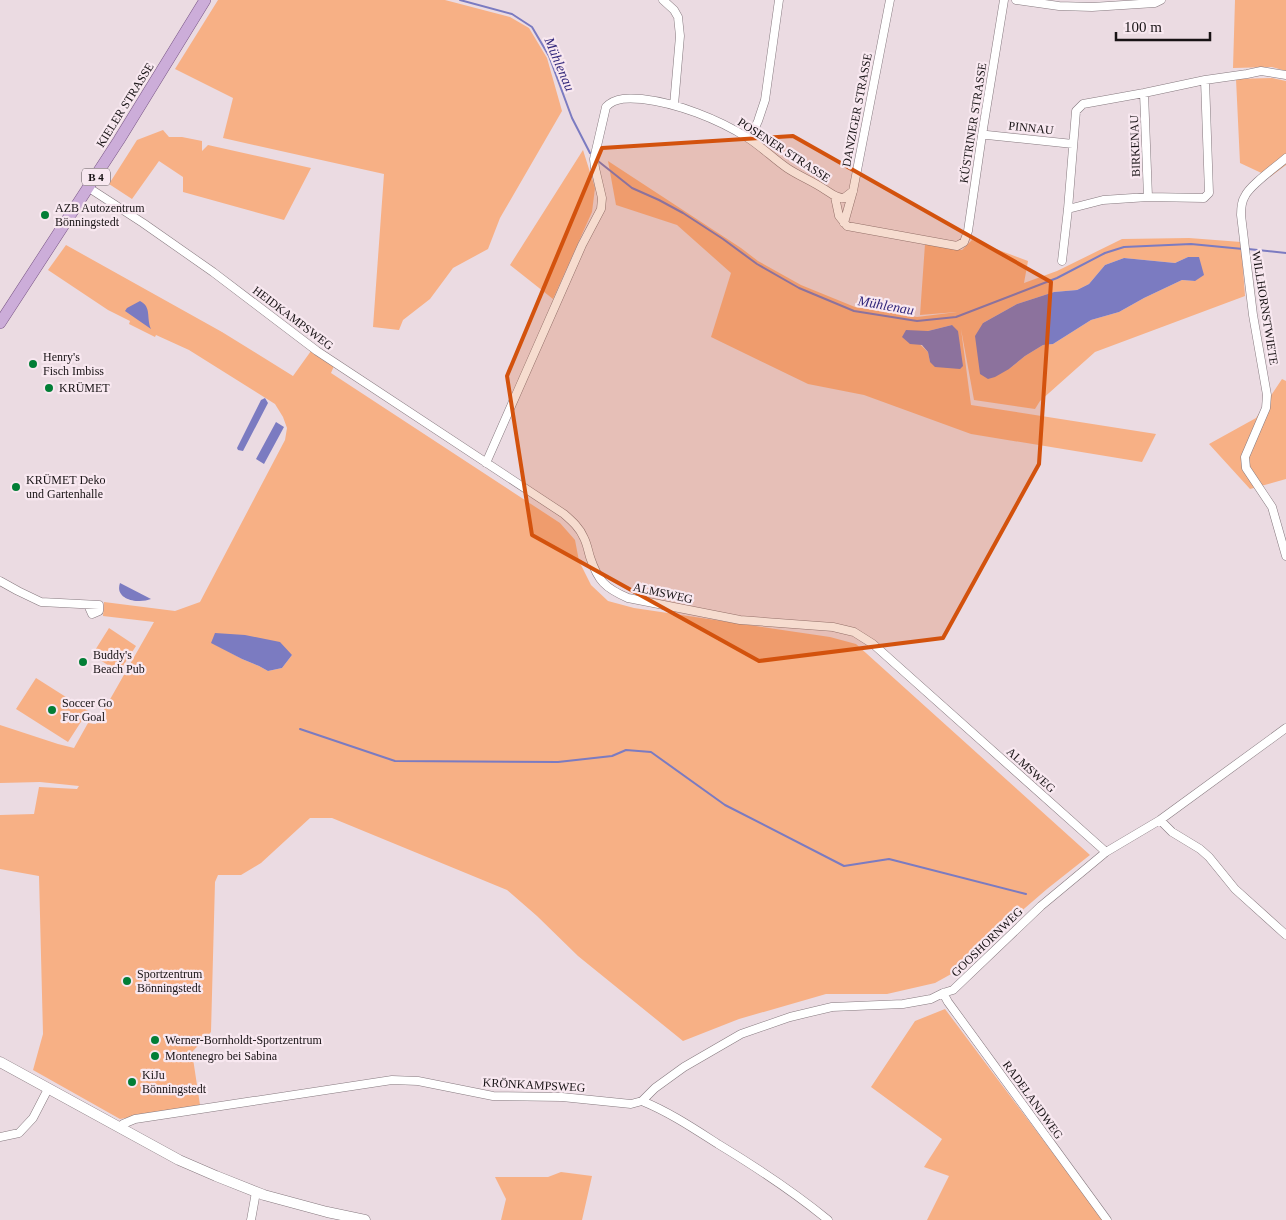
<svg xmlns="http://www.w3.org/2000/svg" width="1286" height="1220" font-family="'Times New Roman',serif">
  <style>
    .green { fill: #f7b085; fill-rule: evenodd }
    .water { fill: #7b7bc1 }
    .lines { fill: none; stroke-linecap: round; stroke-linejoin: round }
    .stream { stroke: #7b7bc1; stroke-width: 2 }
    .street-casing { stroke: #86797f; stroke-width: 9 }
    .secondary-casing { stroke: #86797f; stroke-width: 11 }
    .primary-casing { stroke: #775484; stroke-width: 12 }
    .street { stroke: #fff; stroke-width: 8 }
    .secondary { stroke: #fff; stroke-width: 10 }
    .primary { stroke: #ccadd9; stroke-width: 11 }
    .marked { fill: #d3520d; fill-opacity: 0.2; stroke: #d3520d; stroke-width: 4; stroke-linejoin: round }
    .poi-dot { fill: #027e36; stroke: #f8e8f0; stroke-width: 2 }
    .labels { text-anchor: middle; stroke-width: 4.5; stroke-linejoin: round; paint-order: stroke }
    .shield { fill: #f8e8f0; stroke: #5b5357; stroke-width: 1 }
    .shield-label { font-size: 11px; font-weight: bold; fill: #181315 }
    .street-label { font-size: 12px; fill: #181315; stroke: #f8e8f0 }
    .poi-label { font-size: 12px; fill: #181315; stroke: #f8e8f0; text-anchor: start }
    .water-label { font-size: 14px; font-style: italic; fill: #32277b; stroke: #f8e8f0 }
  </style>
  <rect width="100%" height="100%" fill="#ebdbe2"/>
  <!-- green -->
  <path class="green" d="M218 0H445L510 17 529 28 547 58 562 111 500 218 488 249 453 268 430 299 403 320 399 330 373 327 384 174 223 138 233 98 175 69Z
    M1235 0H1286V71L1272 67 1233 68Z
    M1272 78 1286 81V165L1270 177 1240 163 1236 79Z
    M163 130 169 137H182L202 141V151L208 145 311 168 284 220 183 192V177L159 161 132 199 109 184 137 140Z
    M583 150 595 188 592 212 553 299 510 265Z
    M608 161 741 248 758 261 801 285 855 307 917 317 957 312 920 315 925 244 962 250 972 240 1028 261 1024 283 1057 271 1122 239 1189 238 1241 242 1245 296 1095 352 1040 401 1035 409 974 400 961 329 971 405 1156 434 1142 462 971 434 864 395 808 384 711 337 731 273 677 225 616 205ZM1188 257 1195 281 1182 280 1144 298 1119 312 1091 320 1053 344 1043 345 1025 356 1009 369 983 323 1017 304 1054 292 1077 290 1089 284 1105 265 1124 258 1175 263ZM952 325 930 362 928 352 906 331H928Z
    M66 245 222 332 293 376 311 351 334 366 331 373 560 523 575 540 579 561 591 585 608 601 634 608 830 637 856 644 1090 855 1047 889 982 945 953 973 935 983 887 994H826L739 1019 683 1041 578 956 537 916 507 890 332 818H310L261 863 241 875H218L215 882 211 1032 192 1052 200 1105 120 1119 33 1070 43 1034 39 876 0 869V815L34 814 39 787 77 789 79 786 40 782 0 783V725L58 744 74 748 88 723 96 724 154 622 103 616 104 602 175 611 200 602 285 440 287 428 283 417 275 404 189 350 156 335 155 337 129 324 130 321 108 310 48 270ZM211 642 292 655 282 668 268 671 259 666 242 659Z
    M1282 379 1286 381V479L1250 489 1209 444 1256 418Z
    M109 628 136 646 119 672 92 655Z
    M36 678 88 711 68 742 16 709Z
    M945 1009 1103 1220H927L949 1176 924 1167 942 1139 871 1087 915 1021Z
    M561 1172 592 1176 582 1220H501L506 1199 495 1177H548Z"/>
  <!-- water -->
  <path class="water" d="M1188 257H1199L1204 275 1195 281 1182 280 1144 298 1119 312 1091 320 1053 344 1043 345 1025 356 1009 369 995 377 988 379 980 374 975 336 983 323 1017 304 1054 292 1077 290 1089 284 1105 265 1124 258 1175 263Z
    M140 301C152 307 146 318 151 329L125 311 127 308Z
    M952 325 958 331 963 366 960 369 935 367 930 362 928 352 922 345 910 344 902 337 906 330 928 331Z
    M265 398 268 403 243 451 238 450 237 448 261 400Z
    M276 422 284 427 264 464 256 459Z
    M120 583 151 599C139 604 114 600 120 583Z
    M215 633 245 635 280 642 292 655 282 668 268 671 259 666 242 659 211 643Z"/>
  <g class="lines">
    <!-- stream -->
    <path class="stream" d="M460 0 512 14 532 27 549 56 572 118 590 153
      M598 161 632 188 659 200 683 213 723 239 757 264 799 288 854 311 917 321 956 317 1057 278 1105 253 1124 247 1191 244 1243 249
      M1248 249 1286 253
      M300 729 395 761 558 762 612 756 626 750 651 752 725 805 844 866 889 859 1026 894"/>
    <!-- street casing -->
    <g class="street-casing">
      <path id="street" d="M663 0 674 10 678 17 680 36 674 105
        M1016 0 1059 6 1092 7 1155 3 1161 0
        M1144 93 1148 197
        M987 135 1073 144
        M750 139 758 121 765 100 779 0
        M1286 158C1276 167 1250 185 1245 196 1241 202 1241 209 1241 215L1253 315 1267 395 1266 408 1245 457 1246 468 1272 507 1286 556
        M89 188 143 223 213 272 317 351 564 514C572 521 580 528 584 538 587 544 588 550 590 557 598 581 605 588 628 598L740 620 833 627 854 632 873 644 1106 852
        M835 197 839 216 847 226 957 246 964 242 968 231 982 135 1004 0
        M1068 209 1103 200 1148 197 1204 198 1209 193 1205 80
        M844 223 853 191 890 0
        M1062 261 1068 209 1076 111 1083 104 1144 93 1205 80 1247 74 1261 71 1286 75
        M486 463 582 245 601 209 602 198 595 168 594 159 606 107C615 97 630 98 642 99 677 103 718 119 748 138 762 147 774 159 787 168 799 176 812 181 824 189 831 193 835 198 844 198L853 191
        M0 581 18 591 41 602 99 605V611L92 614 88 605
        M1160 820 1172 832 1200 849 1209 857 1235 889 1286 935
        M943 993 948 1002 1107 1220
        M642 1101 655 1088 684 1067 741 1034 790 1017 832 1007 903 1004 931 999 943 993 953 990 1041 906 1106 852 1160 820 1286 728
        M120 1128 123 1124 135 1119 392 1080 418 1081 493 1096 562 1097 631 1104 642 1101C669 1112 693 1128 718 1144 756 1167 794 1192 828 1220
        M0 1137 19 1133 33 1118 48 1089
        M251 1220 256 1192"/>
    </g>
    <!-- secondary casing -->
    <g class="secondary-casing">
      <path id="secondary" d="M0 1062 179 1160 216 1176 264 1195 327 1212 365 1220"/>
    </g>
    <!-- primary casing -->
    <g class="primary-casing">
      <path id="primary" d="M0 323 119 140 205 0"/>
    </g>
    <!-- street -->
    <use href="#street" class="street"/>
    <!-- secondary -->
    <use href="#secondary" class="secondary"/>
    <!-- primary -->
    <use href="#primary" class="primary"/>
  </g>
  <!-- marked area -->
  <path class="marked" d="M793 136 1051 282 1039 464 943 638 759 661 532 535 507 376 602 148Z"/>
  <!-- markers -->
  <g class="poi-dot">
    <circle cx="45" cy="215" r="5"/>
    <circle cx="33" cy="364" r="5"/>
    <circle cx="49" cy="388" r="5"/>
    <circle cx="16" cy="487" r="5"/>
    <circle cx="83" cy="662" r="5"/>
    <circle cx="52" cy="710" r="5"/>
    <circle cx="127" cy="981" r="5"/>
    <circle cx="155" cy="1040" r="5"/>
    <circle cx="155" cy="1056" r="5"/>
    <circle cx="132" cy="1082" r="5"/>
  </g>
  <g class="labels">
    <!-- shield labels -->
    <rect class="shield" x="82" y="168.5" width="28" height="17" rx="4"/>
    <g class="shield-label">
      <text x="96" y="181">B 4</text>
    </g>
    <!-- street labels -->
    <g class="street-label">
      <text transform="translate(125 105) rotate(-58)" y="4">KIELER STRASSE</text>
      <text transform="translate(857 110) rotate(-79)" y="4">DANZIGER STRASSE</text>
      <text transform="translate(973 123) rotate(-81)" y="4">KÜSTRINER STRASSE</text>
      <text transform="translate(1031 128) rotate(6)" y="4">PINNAU</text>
      <text transform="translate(1135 146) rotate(-92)" y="4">BIRKENAU</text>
      <text transform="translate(784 150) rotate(33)" y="4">POSENER STRASSE</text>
      <text transform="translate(1265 308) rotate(81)" y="4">WILLHORNSTWIETE</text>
      <text transform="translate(293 318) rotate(37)" y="4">HEIDKAMPSWEG</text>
      <text transform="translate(663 593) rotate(12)" y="4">ALMSWEG</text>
      <text transform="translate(1031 770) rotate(42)" y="4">ALMSWEG</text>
      <text transform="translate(987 942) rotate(-44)" y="4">GOOSHORNWEG</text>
      <text transform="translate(534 1085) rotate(3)" y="4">KRÖNKAMPSWEG</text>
      <text transform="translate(1033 1100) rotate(54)" y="4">RADELANDWEG</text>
    </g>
    <!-- poi labels -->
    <g class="poi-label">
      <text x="55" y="212">AZB Autozentrum<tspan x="55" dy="14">Bönningstedt</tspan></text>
      <text x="43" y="361">Henry's<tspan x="43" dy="14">Fisch Imbiss</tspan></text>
      <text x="59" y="392">KRÜMET</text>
      <text x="26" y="484">KRÜMET Deko<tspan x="26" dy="14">und Gartenhalle</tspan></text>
      <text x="93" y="659">Buddy's<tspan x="93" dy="14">Beach Pub</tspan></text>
      <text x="62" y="707">Soccer Go<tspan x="62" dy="14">For Goal</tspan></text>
      <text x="137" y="978">Sportzentrum<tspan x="137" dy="14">Bönningstedt</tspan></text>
      <text x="165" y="1044">Werner-Bornholdt-Sportzentrum</text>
      <text x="165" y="1060">Montenegro bei Sabina</text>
      <text x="142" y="1079">KiJu<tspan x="142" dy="14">Bönningstedt</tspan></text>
    </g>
    <!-- water labels -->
    <g class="water-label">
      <text transform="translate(560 64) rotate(67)" y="5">Mühlenau</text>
      <text transform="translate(886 305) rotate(10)" y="5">Mühlenau</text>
    </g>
  </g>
  <!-- scale -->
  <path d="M1116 32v8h94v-8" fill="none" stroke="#181315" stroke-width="2.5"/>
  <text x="1124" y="32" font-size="15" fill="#181315" stroke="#f8e8f0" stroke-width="4" paint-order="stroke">100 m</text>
</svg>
